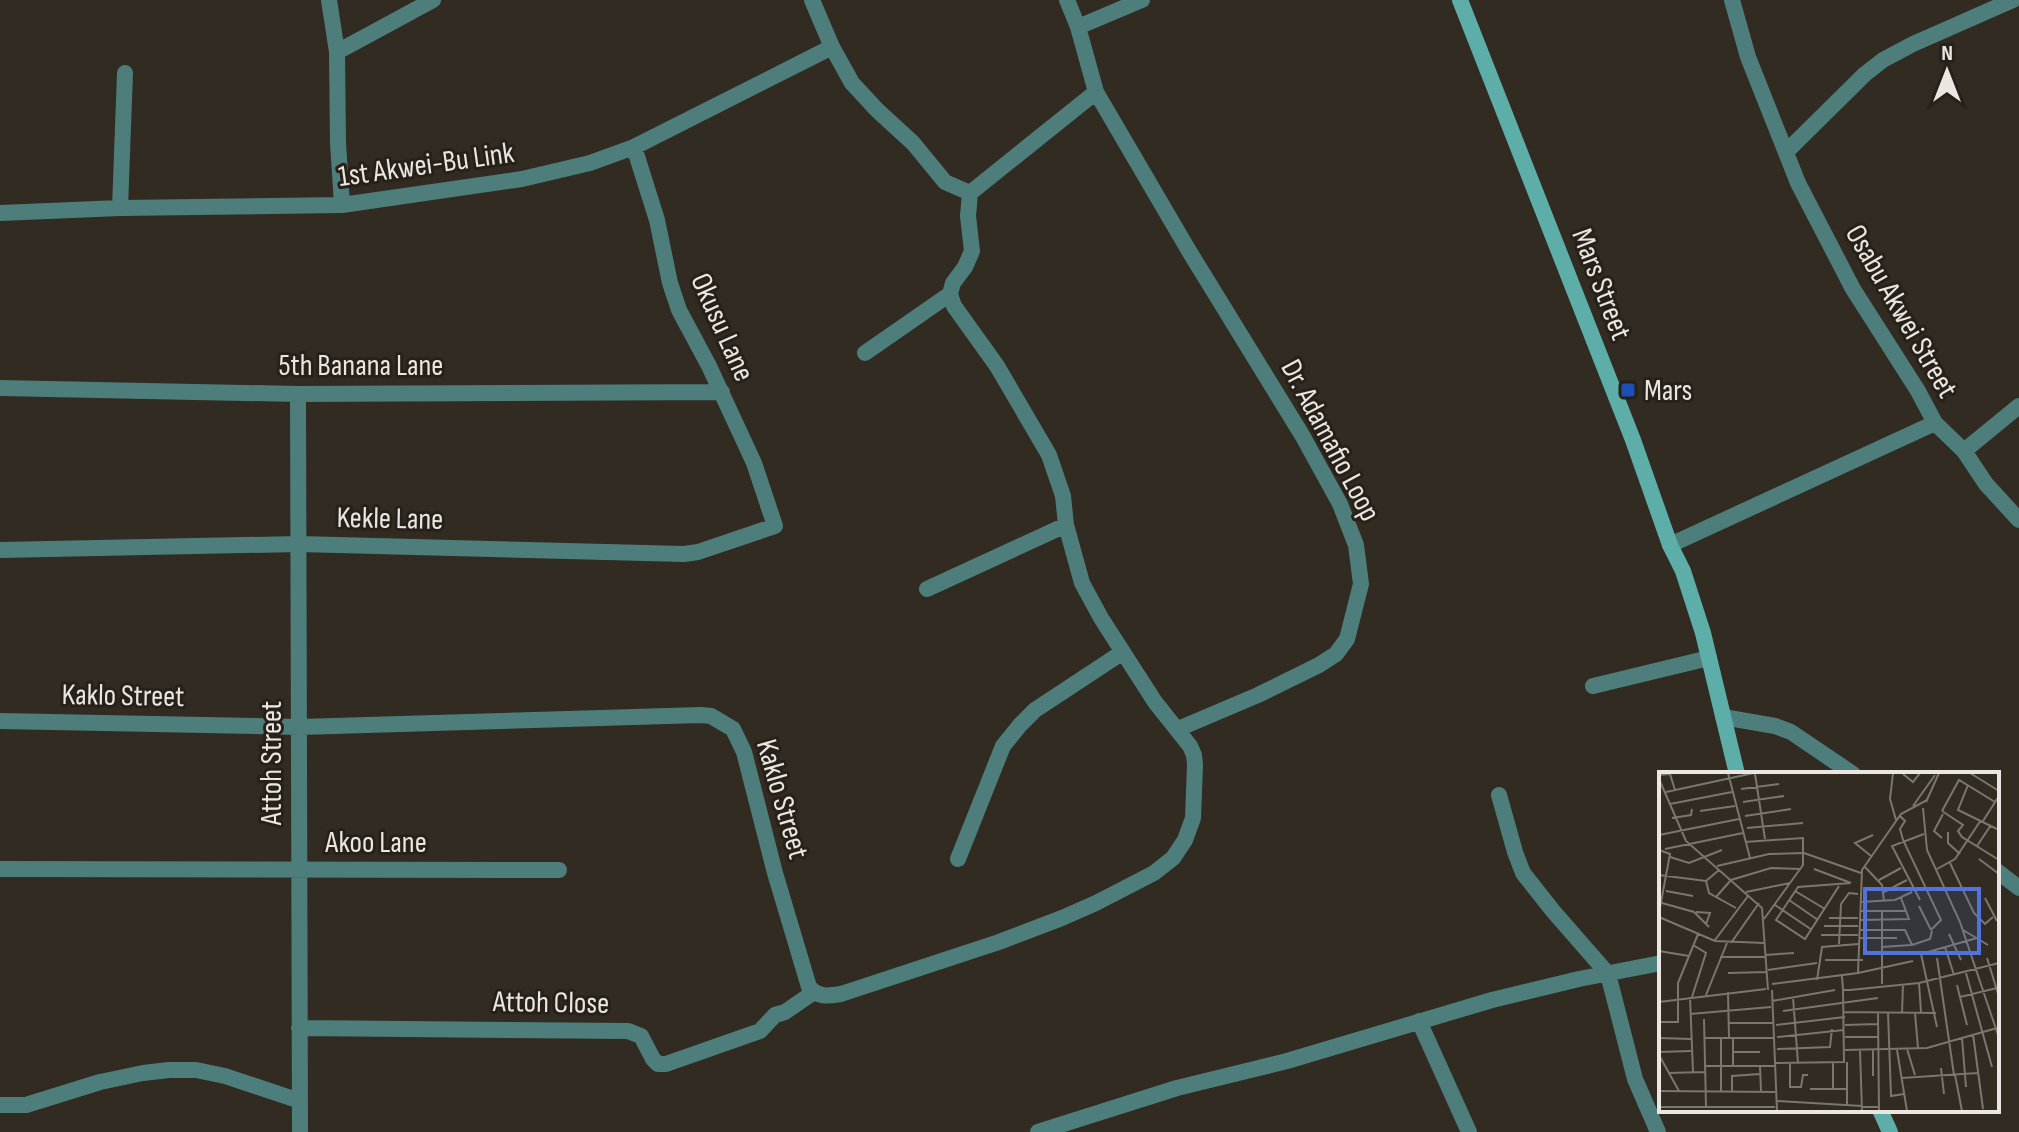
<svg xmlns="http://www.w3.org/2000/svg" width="2019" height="1132" font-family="'Sofia Sans Condensed',sans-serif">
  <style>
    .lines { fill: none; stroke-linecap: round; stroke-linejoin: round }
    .street { stroke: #4e7e7b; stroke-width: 16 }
    .secondary { stroke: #5dada9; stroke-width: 16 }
    .transit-dot { fill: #1a4fb4; stroke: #272119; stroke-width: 3 }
    .labels { text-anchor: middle; stroke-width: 6; stroke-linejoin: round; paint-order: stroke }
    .street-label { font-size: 30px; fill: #eae6e1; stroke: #272119 }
    .poi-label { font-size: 30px; fill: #eae6e1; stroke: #272119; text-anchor: start }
    .inset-road { fill: none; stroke: #7b766e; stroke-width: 2 }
    .view { fill: #5074da; fill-opacity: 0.15; stroke: #5074da; stroke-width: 4 }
    .inset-edge { fill: none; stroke: #eae6e1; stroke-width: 4 }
  </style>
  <rect width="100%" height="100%" fill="#312b22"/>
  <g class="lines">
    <!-- street -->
    <path class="street" d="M329 0 337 52 338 143 342 205
      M812 0 832 47 852 83 877 110 913 143 945 182 970 193
      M1067 0 1078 27 1096 92 1189 251 1302 435 1340 504 1356 545 1361 584 1347 639 1336 654 1319 665 1258 695 1178 729
      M1732 0 1748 57 1798 183 1853 289 1918 391 1935 423 1964 451 1986 484 2019 520
      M1078 27 1142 0
      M337 52 433 0
      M1786 152 1865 74 1883 60 1913 44 2013 0
      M970 193 1096 92
      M120 208 125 73
      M0 213 120 208 342 205 522 179 590 163 634 147 832 47
      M950 294 953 283 965 267 972 251 968 216 970 193
      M865 353 950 294
      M0 388 298 394 722 392
      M298 394 300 1132
      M1964 451 2019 406
      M1670 545 1935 423
      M0 550 299 544 684 554 698 552 775 526 754 463 709 366 679 310 670 283 657 220 634 147
      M927 589 1066 525
      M1593 686 1709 658
      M1723 717 1775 726 1791 732 1853 774
      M0 721 300 727 701 715 711 716 733 729 744 752 775 873 809 987C819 998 828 996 841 994L999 942 1062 918 1096 903 1154 873 1173 858 1185 840 1193 818 1195 765 1194 755 1190 746 1155 702 1101 618 1082 583 1066 525 1063 496 1049 455 997 366 954 306 950 294
      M1499 795 1515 852 1523 873 1553 911 1608 974 1635 1079 1658 1132
      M958 859 1003 746 1020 725 1035 710 1123 652
      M0 869 559 870
      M1997 871 2019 888
      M1419 1021 1469 1132
      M299 1028 628 1031 641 1036 653 1059 658 1064H666L760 1031 775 1015 785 1012 814 992
      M0 1105H26L100 1082 143 1073 169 1070H196L225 1076 300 1101
      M1038 1132 1177 1088 1287 1061 1492 1000 1579 979 1661 963"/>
    <!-- secondary -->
    <path class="secondary" d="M1460 0 1633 440 1670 545 1683 571 1703 633 1737 774
      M1880 1110 1890 1132"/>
  </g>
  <!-- markers -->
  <rect class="transit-dot" x="1620" y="382" width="16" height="16" rx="4"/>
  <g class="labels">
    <!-- street labels -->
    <g class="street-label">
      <text transform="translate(426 164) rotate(-8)" y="10">1st Akwei-Bu Link</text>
      <text transform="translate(1602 284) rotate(69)" y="10">Mars Street</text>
      <text transform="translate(1902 311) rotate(60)" y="10">Osabu Akwei Street</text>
      <text transform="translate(723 327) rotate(66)" y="10">Okusu Lane</text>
      <text x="361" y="375">5th Banana Lane</text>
      <text transform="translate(1331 440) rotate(62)" y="10">Dr. Adamafio Loop</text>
      <text transform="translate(390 518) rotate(1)" y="10">Kekle Lane</text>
      <text transform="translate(123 695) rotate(1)" y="10">Kaklo Street</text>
      <text transform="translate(271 763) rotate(-90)" y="10">Attoh Street</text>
      <text transform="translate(783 799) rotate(74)" y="10">Kaklo Street</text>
      <text x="376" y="852">Akoo Lane</text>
      <text transform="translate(551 1002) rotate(1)" y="10">Attoh Close</text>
    </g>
    <!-- poi labels -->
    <g class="poi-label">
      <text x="1644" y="400">Mars</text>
    </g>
  </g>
  <!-- overview -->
  <g transform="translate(1659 772)">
    <rect width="340" height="340" fill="#312b22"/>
    <path class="inset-road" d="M69 1 91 86M234 1 231 27 237 48M311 1 340 19M96 2 106 67M244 2 254 10 261 1M0 3 11 2 16 18M0 7 27 69 103 136 109 218M309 13 299 38 340 58M82 17 120 12M7 20 95 1M84 30 125 24M267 30 280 1M11 32 73 20M254 34 276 3M264 36 268 78 301 150 340 266M41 39 76 34M283 39 304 53 299 59 303 65 340 88M283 39 300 8 336 30M86 44 132 37M241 44 246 49 241 57 244 68 282 148 272 158M13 46 32 43 33 37M324 49 340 24M88 56 144 51M289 60V71L301 82M0 63 80 47M283 66 275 59 284 42M86 70 144 66V93L105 147M318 74 332 53M6 77 84 61M0 78 11 82 0 141M212 84 196 71 214 63M11 85 30 91 63 78M320 87 340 102M291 91 315 141 326 152 334 145M58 94 110 82 145 81 202 101M206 95 223 113 225 129M155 97 192 111M278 97 296 87 322 48M0 103 47 109 60 98M220 108 242 96M47 109 50 121 77 136M180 114 146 167 117 148 139 115 192 111M7 119 34 124M136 119 166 137M87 120 131 111M225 120 248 108M57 125 72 108 112 96 142 97M326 126 338 149M130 128 159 148M261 128 233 74 265 62M201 130 236 128 253 120M3 131 35 140 50 155M116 133 153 158M260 134 272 158M201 139H247M37 140 51 141 47 152M0 145 56 169 105 171M170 146H199M201 148 250 147 242 126M165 154H199M201 158H246L253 173 271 167 273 159M304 158 329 173M290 162 302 188M162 163H199M201 166H238M56 168 89 124M72 171 100 131M180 172 182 132 190 121 199 122M223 175 252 173M286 175 295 203M0 179 30 184M106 183 135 181M61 185H106M278 186 295 303M328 186 340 225M166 188H204M109 198 158 191M69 201 108 200M199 201 254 189M307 201 333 295M183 204 184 218H191L260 211 340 191M158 208 163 175 199 172M260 211 262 240M113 212 199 201 203 98 242 42 268 28M223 212V140M298 213 308 253M113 218 118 339M69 220 70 266M47 223 68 171M31 225 34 300M33 225 47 181 34 173M134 225 139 291M301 225 338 216M113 229 176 218M0 230 107 217M124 239 219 226M185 240 277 241M219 240 220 339M229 240 232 324 245 322M256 241 259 276M31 242 112 235M243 242 244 212M45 247 47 335M0 250H19V211L39 162M69 251H115M117 253 186 245M186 253 219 252M278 255 262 182 318 166M314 262 324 337M118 265 185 258M186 265H219M0 266 32 267M46 266H114M62 266V319M74 266V293M303 266 307 315M118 277 171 275 173 257M248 277 256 303M186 278 268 276 338 256M201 278 203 339M214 278V304M238 278 248 339M0 280 32 279M74 280H101M0 283 20 319M188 290V333M116 291 185 290 184 218M131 291V315H142L144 303H149M174 291V316M47 294H116M101 294 102 319M282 296 285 322M9 301 46 300M296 303 303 339M243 306 319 301M151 317H188M0 319 116 320M73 320V304L101 302M118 329 220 335M0 335H116"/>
    <path class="view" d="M206 117H320V181H206Z"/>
    <rect width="340" height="340" class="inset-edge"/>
  </g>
  <!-- north arrow -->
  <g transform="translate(1947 72)" stroke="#272119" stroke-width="6" paint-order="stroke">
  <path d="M0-6L14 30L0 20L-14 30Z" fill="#eae6e1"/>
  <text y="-12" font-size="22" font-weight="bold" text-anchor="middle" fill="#eae6e1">N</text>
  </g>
</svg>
